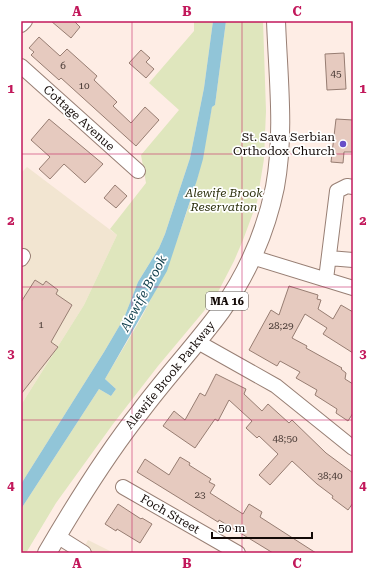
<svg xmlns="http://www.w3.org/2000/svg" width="374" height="574" font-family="'Roboto Serif',serif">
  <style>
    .commercial { fill: #f2e5d1 }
    .green { fill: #dfe6bd }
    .water { fill: #91c5d8 }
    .building { fill: #e6cabf; stroke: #977d72 }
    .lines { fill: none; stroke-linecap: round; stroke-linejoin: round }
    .minor-casing { stroke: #987f74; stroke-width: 16 }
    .major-casing { stroke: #987f74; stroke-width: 20 }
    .minor { stroke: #fff; stroke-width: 14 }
    .major { stroke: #fff; stroke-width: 18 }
    .grid { fill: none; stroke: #c2185b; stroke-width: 1; stroke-opacity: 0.55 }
    .poi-dot { fill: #674ec8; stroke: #fff; stroke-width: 1.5 }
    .labels { text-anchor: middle; stroke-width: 3.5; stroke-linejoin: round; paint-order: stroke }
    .number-label { font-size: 10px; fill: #483a35 }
    .shield { fill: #fff; stroke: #5a5451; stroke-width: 1 }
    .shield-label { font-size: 11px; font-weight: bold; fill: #130a07 }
    .street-label { font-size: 12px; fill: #130a07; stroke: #fff }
    .poi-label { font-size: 12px; fill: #130a07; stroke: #fff; text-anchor: end }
    .park-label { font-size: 12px; font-style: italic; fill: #2d310e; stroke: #fff }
    .water-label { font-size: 13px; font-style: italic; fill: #0d3c4a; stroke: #fff }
    .neatline { fill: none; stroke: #c2185b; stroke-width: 1.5 }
    .grid-label { font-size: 13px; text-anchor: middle; font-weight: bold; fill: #c2185b }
  </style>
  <rect width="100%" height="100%" fill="#feede5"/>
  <!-- commercial -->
  <path class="commercial" d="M27 167 117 235 84 305 21 405V173Z
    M88 540 114 553H81Z"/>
  <!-- green -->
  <path class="green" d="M194 21H213L204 88 190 158 165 234 159 248 138 282 124 318 104 352 21 484V405L84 305 117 235 110 229 146 183 141 155 179 110 149 83 194 31Z
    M226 21H263L266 111 264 159 257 202 243 240 234 261 218 292 204 311 158 366 113 424 56 503 26 553H21V509L99 389 111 396 116 389 105 379C121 351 139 324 153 295 171 258 186 218 197 179 204 155 207 131 212 107L215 105Z"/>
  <!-- water -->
  <path class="water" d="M213 21H226L215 105 212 107 203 159 197 180 167 271 105 379 116 389 111 396 99 389 21 509V484L104 352 124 318 138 282 159 248 165 234 190 158 204 88Z"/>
  <!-- building -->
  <path class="building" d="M51 21H74L80 27 71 38Z
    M39 37 60 56 67 49 97 76 94 80 117 102 113 106 131 123 145 107 159 120 136 146 61 78 59 80 31 55 34 52 29 48Z
    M141 50 150 58 146 62 154 69 146 78 129 63Z
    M344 53 346 89 327 90 325 54Z
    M49 119 103 164 85 183 64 164 50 179 39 169 50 157 31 140Z
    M336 119 353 120V152H344L343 163 331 162Z
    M115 185 127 196 116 208 104 198Z
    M35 280 43 285 46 281 58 290 56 294 72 305 51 342 58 347 21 394V302Z
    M289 286 318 295 317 299 321 300 318 309 333 319 341 305 353 312V353L323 334 327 328 305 314 292 338 307 346 306 348 342 368 341 369 346 373 345 379 353 384V413L348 421 336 413 337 409 315 395 317 390 296 378 300 372 280 361 277 366 249 350 271 310 279 315Z
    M216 374 246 389 244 394 262 411 268 404 289 423 292 420 326 453 353 473V503L348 510 332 498 333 496 317 484 292 461 270 485 259 475 278 454 259 436 257 438 246 428 252 421 229 400 218 421 215 419 195 448 163 426 174 411 185 420 200 393 205 396Z
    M180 457 190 463 189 465 211 479 209 482 215 485 210 493 243 514 249 504 262 512 260 517 316 553H273L219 520 218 522 137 472 145 459 169 475Z
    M118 504 141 519 142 518 152 524 140 543 117 529 116 531 105 524Z"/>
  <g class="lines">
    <!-- minor casing -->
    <g class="minor-casing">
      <path id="minor" d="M21 25 25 21
        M21 66 138 171
        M252 257 353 288
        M329 258 353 260
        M21 259 23 256
        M326 279 337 191 347 186 353 187
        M196 341 276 386 353 448
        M123 487 238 553
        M57 536 84 553"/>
    </g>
    <!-- major casing -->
    <g class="major-casing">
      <path id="major" d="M47 553C75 505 105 456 140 412 166 377 196 345 221 311 247 274 266 231 275 187 285 132 278 76 276 21"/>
    </g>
    <!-- minor -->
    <use href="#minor" class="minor"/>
    <!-- major -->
    <use href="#major" class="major"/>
  </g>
  <!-- grid -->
  <path class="grid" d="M132 21V553M242 21V553M21 154H353M21 287H353M21 420H353"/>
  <!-- markers -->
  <circle class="poi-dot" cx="343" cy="144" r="4"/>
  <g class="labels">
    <!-- number labels -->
    <g class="number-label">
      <text x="63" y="69">6</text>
      <text x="336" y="77">45</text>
      <text x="84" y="89">10</text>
      <text x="41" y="328">1</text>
      <text x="281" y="329">28;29</text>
      <text x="285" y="442">48;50</text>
      <text x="330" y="479">38;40</text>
      <text x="200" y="498">23</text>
    </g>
    <!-- shield labels -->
    <rect class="shield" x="206" y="292" width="42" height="18" rx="3"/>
    <g class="shield-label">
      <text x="227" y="305">MA 16</text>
    </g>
    <!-- street labels -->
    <g class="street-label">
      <text transform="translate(79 118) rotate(42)" y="4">Cottage Avenue</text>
      <text transform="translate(170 375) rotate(-51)" y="4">Alewife Brook Parkway</text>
      <text transform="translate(170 514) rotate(30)" y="4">Foch Street</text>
    </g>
    <!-- poi labels -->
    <g class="poi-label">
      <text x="335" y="141">St. Sava Serbian<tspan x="335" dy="14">Orthodox Church</tspan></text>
    </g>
    <!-- park labels -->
    <g class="park-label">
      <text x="224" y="197">Alewife Brook<tspan x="224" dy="14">Reservation</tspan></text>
    </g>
    <!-- water labels -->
    <g class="water-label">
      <text transform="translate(143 293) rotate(-62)" y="5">Alewife Brook</text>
    </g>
  </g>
  <!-- border -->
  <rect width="374" height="574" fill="none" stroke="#ffffff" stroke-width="44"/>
  <!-- scale -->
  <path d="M212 532v6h100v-6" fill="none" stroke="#130a07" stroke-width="2"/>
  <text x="218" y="532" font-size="12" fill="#130a07" stroke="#ffffff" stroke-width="3" paint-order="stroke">50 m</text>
  <rect x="22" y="22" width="330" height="530" class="neatline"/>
  <g class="grid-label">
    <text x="77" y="16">A</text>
    <text x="187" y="16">B</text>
    <text x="297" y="16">C</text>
    <text x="11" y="93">1</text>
    <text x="363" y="93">1</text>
    <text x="11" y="225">2</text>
    <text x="363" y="225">2</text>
    <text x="11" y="358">3</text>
    <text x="363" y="358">3</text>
    <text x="11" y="490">4</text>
    <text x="363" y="490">4</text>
    <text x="77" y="568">A</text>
    <text x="187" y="568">B</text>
    <text x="297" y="568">C</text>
  </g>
</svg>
